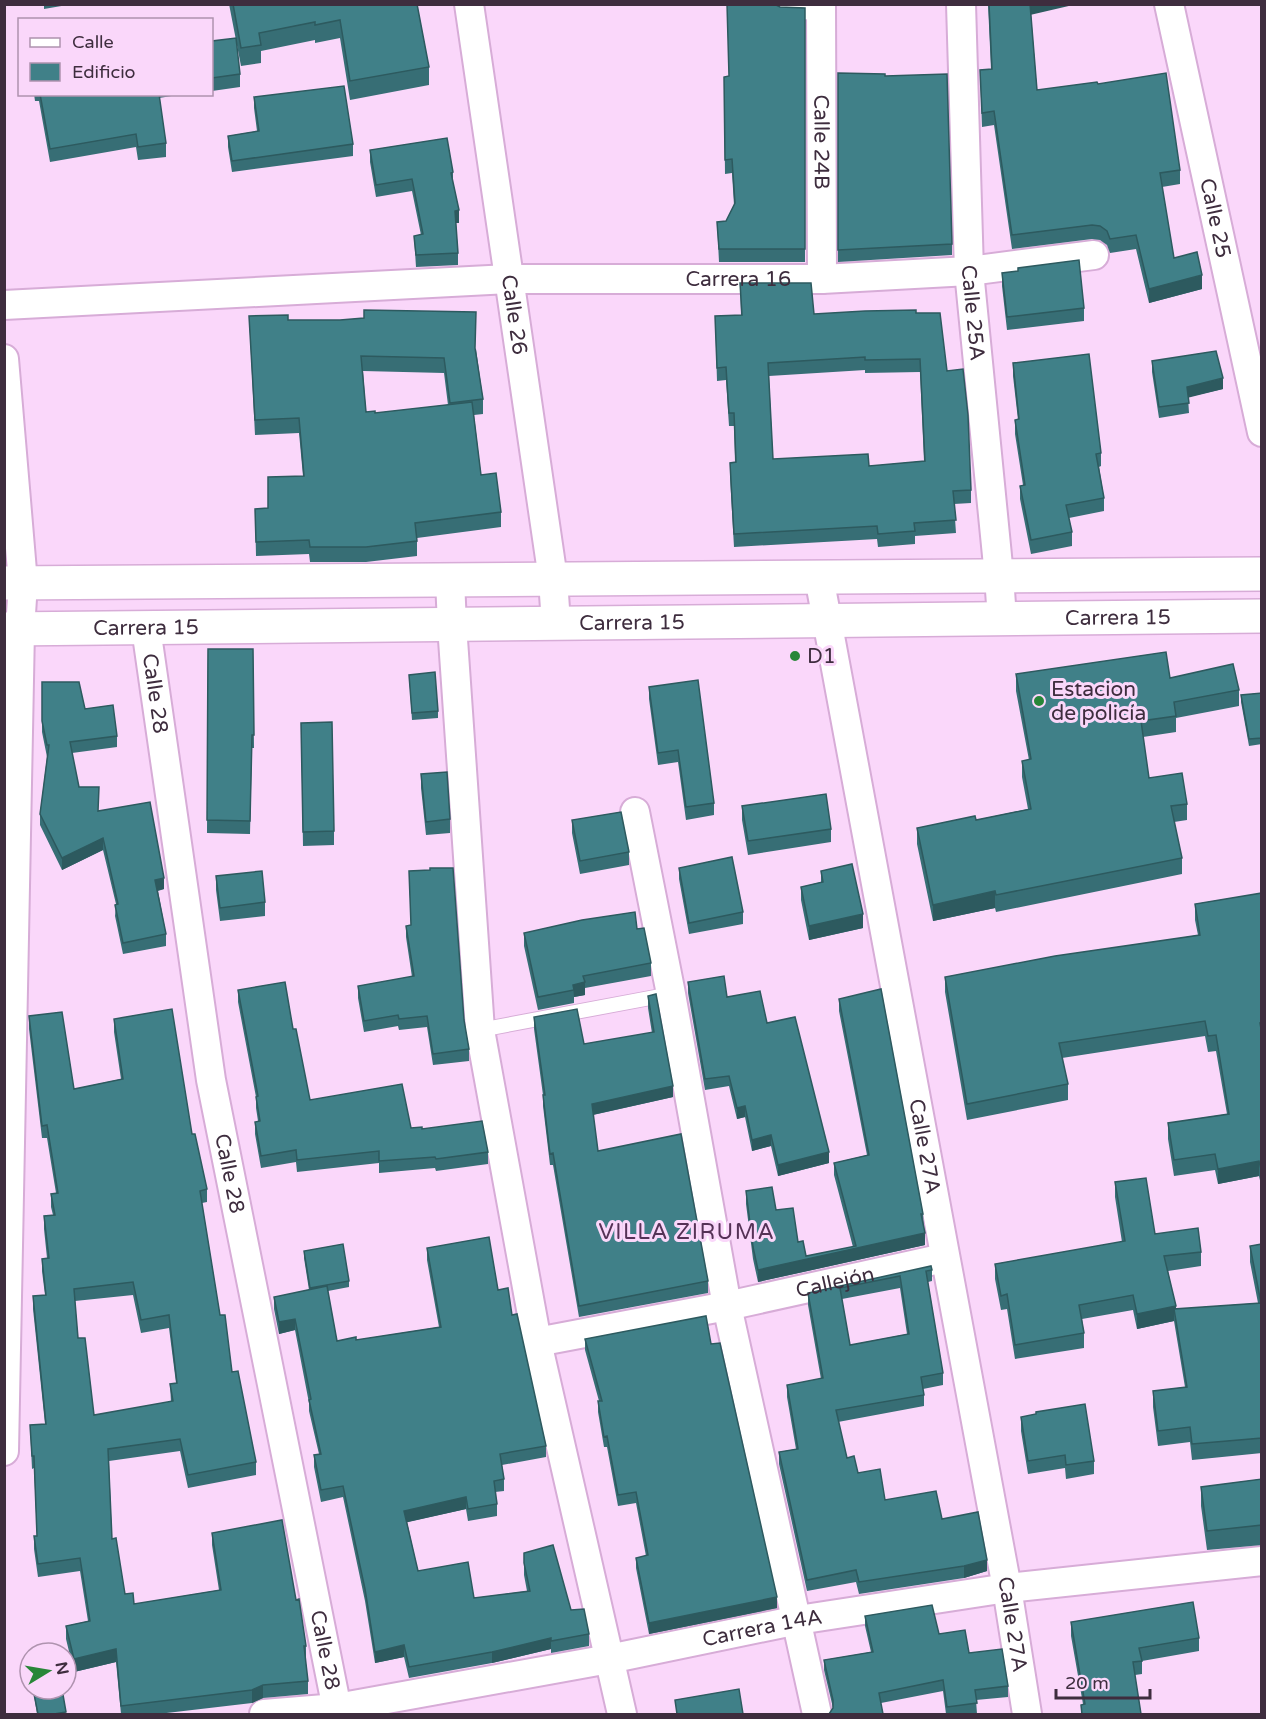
<svg xmlns="http://www.w3.org/2000/svg" width="1266" height="1719" font-family="'Varela Round',sans-serif">
  <style>
    .lines { fill: none; stroke-linecap: round; stroke-linejoin: round }
    .service-casing { stroke: #d7acd7; stroke-width: 16 }
    .minor-casing { stroke: #d7acd7; stroke-width: 32 }
    .tertiary-casing { stroke: #d7acd7; stroke-width: 36 }
    .secondary-casing { stroke: #d7acd7; stroke-width: 36 }
    .service { stroke: #fff; stroke-width: 14 }
    .minor { stroke: #fff; stroke-width: 28 }
    .tertiary { stroke: #fff; stroke-width: 33 }
    .secondary { stroke: #fff; stroke-width: 33 }
    .wall { fill: #376e75; fill-rule: evenodd }
    .shaded-wall { fill: #2d5a5f }
    .building { fill: #408088; stroke: #2d5a5f; stroke-width: 1.5; fill-rule: evenodd }
    .poi-dot { fill: #288638; stroke: #fad7fa; stroke-width: 2 }
    .labels { text-anchor: middle; stroke-width: 6; stroke-linejoin: round; paint-order: stroke }
    .street-label { font-size: 21px; fill: #3e2d3e; stroke: #fad7fa }
    .poi-label { font-size: 21px; fill: #3e2d3e; stroke: #fad7fa; text-anchor: start }
    .neighbourhood-label { font-size: 22px; letter-spacing: 1.5px; fill: #553256; stroke: #fad7fa }
  </style>
  <rect width="100%" height="100%" fill="#fad7fa"/>
  <g class="lines">
    <!-- service casing -->
    <g class="service-casing">
      <path id="service" d="M480 1030 666 995"/>
    </g>
    <!-- minor casing -->
    <g class="minor-casing">
      <g id="minor">
        <path id="s1" d="M469 4 553 579 556 624"/>
        <path d="M781 4 821 6"/>
        <path id="s2" d="M821 4 822 279"/>
        <path id="s3" d="M961 4 969 271 999 576 1002 619"/>
        <path id="s4" d="M1169 4 1262 432"/>
        <path id="s5" d="M4 305 509 279H822L969 271 1094 255"/>
        <path d="M4 359 23 583 20 629 4 1451"/>
        <path id="s6" d="M819 577 1007 1588 1027 1714"/>
        <path d="M450 580 452 625 480 1030 537 1342 622 1714"/>
        <path id="s7" d="M146 628 211 1080 338 1714"/>
        <path d="M635 812 671 994 727 1306 817 1714"/>
        <path id="s8" d="M537 1342 727 1306 944 1258"/>
        <path id="s9" d="M264 1714 337 1708 609 1659 798 1620 1007 1588 1262 1561"/>
      </g>
    </g>
    <!-- tertiary casing -->
    <g class="tertiary-casing">
      <g id="tertiary">
        <path id="s10" d="M4 629 1262 616"/>
      </g>
    </g>
    <!-- secondary casing -->
    <g class="secondary-casing">
      <path id="secondary" d="M4 583 1262 574"/>
    </g>
    <!-- service -->
    <use href="#service" class="service"/>
    <!-- minor -->
    <use href="#minor" class="minor"/>
    <!-- tertiary -->
    <use href="#tertiary" class="tertiary"/>
    <!-- secondary -->
    <use href="#secondary" class="secondary"/>
  </g>
  <!-- wall -->
  <path class="wall" d="M44 4H73L44 9Z
    M229 4H417L429 67V85L350 100 340 38 315 43V40L261 51V63L241 66Z
    M988 4H1073L1031 14 1037 90 1098 84 1180 170V184L1162 187 1174 258 1202 289 1149 303 1136 249 1110 253 1107 245 1100 240 1092 239 1012 249 994 125 982 127 980 70 991 69Z
    M780 7 805 8V262H719L717 222 726 221 734 205 732 173 725 174 724 77 729 76Z
    M212 41 240 74V87L212 91Z
    M838 73 885 76 952 244V255L838 262Z
    M34 94H184L159 98 166 143V157L138 160 136 147 50 162 39 101H35Z
    M254 97 353 144V156L232 172 228 147V136L257 131 254 108Z
    M370 150 453 172V183L459 223H456L458 253V265L416 267 414 236 421 235 412 191 376 197 370 162Z
    M1002 273 1084 308V321L1007 330 1002 286Z
    M740 283 814 314 916 313 947 371 971 490V503L954 504 956 533 915 536V544L878 547 877 539 734 547 730 476V463L735 462 734 426H729L726 380 717 381 715 316 741 315ZM865 370V373L920 372 924 461 869 466 773 459 769 376Z
    M249 316 288 320 476 349 483 399V414L474 415 481 475 501 512V527L417 538V556L366 562H310L309 554 256 556 255 509 268 508 303 476 299 433 255 435ZM363 371 444 373 448 405 375 413 366 412Z
    M1152 361 1223 389 1188 397 1189 413 1159 418 1152 372Z
    M1013 363 1101 453V466L1099 467 1104 498V511L1069 518 1072 532V546L1031 554 1020 499V486L1023 485 1015 434V420H1018L1013 376Z
    M208 649H253L254 748H252L250 834 207 833Z
    M1016 674 1170 678 1239 690V706L1176 718V732L1143 737 1149 778 1187 804V820L1174 822 1182 858V874L996 912 995 908 933 921 917 844V828L976 820 1028 809 1022 777V761L1029 760 1016 691Z
    M409 675 438 711V718L412 720Z
    M42 682 85 709 117 736V747L72 753 79 787 164 889 158 891 166 934V946L123 954 115 916 116 904 103 850 62 870 40 825V814L47 757 42 732Z
    M649 687 714 803V815L686 820 678 762 658 765 649 699Z
    M1262 693V744L1249 746 1241 702V695Z
    M301 723 334 831V845L303 846Z
    M421 774 450 819V833L426 835 421 788Z
    M742 806 831 829V842L748 855 742 820Z
    M572 820 629 852V865L580 874 572 833Z
    M679 868 743 912V924L689 934 679 879Z
    M409 871 464 1020 469 1049V1061L433 1065 427 1027 399 1030 398 1026 364 1032 358 998V986L412 977 406 937V926L411 925Z
    M821 871 863 928 809 940 801 900V887L821 882Z
    M216 876 265 902V916L220 921 216 890Z
    M1262 893V1189L1259 1176 1218 1184 1215 1170 1174 1176 1168 1139V1123L1227 1114 1216 1051 1208 1052 1205 1036 1062 1058 1068 1084V1100L967 1120 945 992V977L1198 935 1195 920V904Z
    M637 929 651 963V976L585 988V995L574 997V1003L538 1010 524 946V933Z
    M688 982 727 997 767 1023 829 1163 778 1176 771 1146 752 1151 745 1117 737 1119 729 1086 705 1090 688 993Z
    M238 990 293 1029 310 1100 411 1128 422 1129 488 1152V1164L436 1171 435 1168 379 1173V1163L297 1172 296 1162 261 1168 255 1134V1122L258 1121 256 1108V1097L238 1002Z
    M648 996 673 1097 593 1115 598 1151 708 1281V1293L579 1317 553 1165H550L543 1106V1095L534 1029V1017L584 1044 652 1033 648 1008Z
    M839 999 923 1214 925 1245 758 1282 753 1259 746 1204V1191L776 1210 798 1242 806 1256 853 1247 834 1175V1163L867 1155 839 1011Z
    M29 1016 74 1089 121 1079 114 1032V1019L192 1134 207 1189V1202L202 1203 220 1315 232 1372 256 1462V1475L188 1488 180 1451 109 1461 112 1539 125 1594 134 1604 219 1590 212 1545V1533L296 1600 306 1646V1658L305 1659 308 1681V1694L263 1698 252 1703 158 1714H121L116 1662 74 1672 66 1639V1626L88 1621 80 1571 38 1577 34 1549V1536H37L34 1468 32 1469 30 1425 45 1424 33 1309V1296L45 1295 42 1271V1259L47 1258 44 1229V1216L53 1215 51 1207V1194L56 1193 47 1138H42L29 1029ZM133 1295 141 1333 169 1328 176 1383 170 1384 171 1402 94 1415 78 1338 75 1301Z
    M1115 1182 1155 1234 1201 1252V1266L1168 1271 1176 1309 1258 1303 1250 1262V1246L1262 1244V1453L1192 1460 1190 1442 1158 1446 1153 1407V1391L1185 1387 1174 1321 1137 1329 1133 1310 1082 1319 1084 1333V1348L1015 1359 1007 1309 1001 1310 995 1279V1264L1122 1242 1115 1197Z
    M427 1248 498 1290 512 1315 546 1446V1457L502 1465 504 1479V1491L495 1492 497 1504V1516L468 1521 466 1509 407 1522 418 1571 474 1598 527 1591 524 1575V1553L571 1610 589 1634V1646L551 1653V1649L492 1663 409 1678 404 1657 375 1663 365 1601 343 1497 321 1502 314 1467V1455L319 1454 309 1411V1403L295 1330 279 1334 274 1309V1297L309 1290 304 1258V1251L349 1281V1287L328 1291 337 1341 356 1340 439 1327 427 1260Z
    M932 1270V1281L928 1282 943 1373V1385L923 1389 924 1395V1406L838 1422 847 1458 858 1473 885 1500 942 1519 987 1571 964 1578 859 1594 856 1582 807 1591 779 1464V1452L796 1449 787 1397V1385L821 1379 808 1305V1293ZM900 1288 907 1334 850 1345 842 1299Z
    M585 1339 711 1344 777 1608 649 1634 636 1568V1558L646 1556 636 1503 618 1506 607 1447H604L598 1412V1401H599L585 1350Z
    M1021 1417 1094 1461V1474L1066 1479 1065 1468 1028 1474 1021 1431Z
    M1262 1479V1545L1207 1550 1201 1506V1487Z
    M865 1616 939 1634 969 1653 1008 1686V1697L976 1700 977 1714H946L943 1691 881 1703 833 1708 824 1670V1660L871 1652 865 1626Z
    M1071 1622 1199 1638V1651L1142 1661V1674L1135 1675 1141 1714H1081V1705L1083 1704 1071 1636Z
    M33 1689H62L66 1714H37Z"/>
  <!-- shaded-wall -->
  <path class="shaded-wall" d="M1030 4H1073V5L1030 15Z
    M459 210V223H455V211Z
    M1202 275V289L1149 303V289Z
    M1223 378V389L1187 398V387Z
    M103 838V850L62 870V858Z
    M164 878V889L155 891V880Z
    M995 891V908L933 921V905Z
    M863 914V928L809 940V926Z
    M585 982V995L574 997 573 985Z
    M673 1086V1097L592 1115V1104Z
    M745 1106V1117L737 1119V1108Z
    M771 1135V1146L752 1151V1140Z
    M829 1152V1163L778 1176V1165Z
    M1259 1161V1176L1218 1184V1169Z
    M925 1233V1245L758 1282V1270Z
    M1176 1306V1317L1174 1309V1321L1137 1329V1314Z
    M295 1319V1330L279 1334V1322Z
    M466 1497V1509L404 1523V1511Z
    M987 1560V1571L964 1578V1566Z
    M777 1597V1608L649 1634V1623Z
    M551 1638V1649L492 1663V1652Z
    M404 1645V1657L375 1663V1652Z
    M116 1649V1662L74 1672V1659Z
    M263 1685V1698L252 1703V1690Z"/>
  <!-- building -->
  <path class="building" d="M233 4H417L429 67 350 81 340 20 315 25V22L259 33 261 45 241 48Z
    M727 4H774L780 7 805 8V249H719L717 222 726 221 735 203 732 159 725 160 724 77 729 76Z
    M989 4H1030L1037 90 1097 82 1098 84 1166 73 1180 170 1160 173 1174 258 1197 252 1202 275 1149 289 1136 235 1110 239 1107 231 1100 226 1092 225 1012 235 994 111 982 113 980 70 992 69Z
    M236 38 240 74 212 78V41Z
    M838 73 885 74V76L947 74 952 244 838 250Z
    M344 86 353 144 232 161 228 136 259 131 254 97Z
    M40 94H159L166 143 138 147 136 134 50 149Z
    M447 138 453 172 451 173 459 210 455 211 458 253 416 255 414 236 423 234 412 179 376 185 370 150Z
    M1079 260 1084 308 1007 317 1002 273 1018 271V268Z
    M740 283H811L814 314 865 311 916 310V313H940L947 371 963 369 968 415 971 490 953 491 956 520 914 523 915 531 878 534 877 526 734 534 730 463 736 462 734 413H729L726 367 717 368 715 316 742 315ZM865 357V360L920 359 925 461 869 466 868 454 773 459 768 363Z
    M364 310 476 312 475 348 483 399 450 403 444 358 361 356 366 412 375 411V413L472 402 481 475 496 473 501 512 415 523 417 541 366 547H310L309 540 256 542 255 509 268 508V477L304 476 299 418 255 420 249 316 288 315V320H340L364 318Z
    M1216 351 1223 378 1187 387 1189 403 1159 407 1152 361Z
    M1089 354 1101 453 1096 454 1104 498 1066 505 1072 532 1031 540 1020 486 1025 485 1015 420 1019 419 1013 363Z
    M208 649H253L254 735H252L250 821 207 820Z
    M1166 652 1170 678 1233 664 1239 690 1174 702 1176 716 1141 721 1149 778 1182 773 1187 804 1171 806 1182 858 996 895 995 891 933 905 917 828 975 816 976 820 1031 809 1022 761 1031 759 1016 674Z
    M435 672 438 711 412 713 409 675Z
    M698 680 714 803 686 807 678 750 658 753 649 687Z
    M42 682H79L85 709 113 705 117 736 70 742 79 787H99L98 811 150 802 164 878 155 880 166 934 123 943 115 905 118 904 103 838 62 858 40 814 49 745H47L42 721Z
    M1262 693V738L1249 739 1241 695Z
    M332 722 334 831 303 832 301 723Z
    M447 772 450 819 426 822 421 774Z
    M826 794 831 829 748 841 742 806Z
    M621 812 629 852 580 861 572 820Z
    M732 857 743 912 689 923 679 868Z
    M852 864 863 914 809 926 801 887 823 882 821 871Z
    M430 868H453L464 1020 469 1049 433 1054 427 1016 399 1019 398 1015 364 1021 358 986 414 976 406 926 411 925 409 871 430 870Z
    M262 871 265 902 220 908 216 876Z
    M1262 893V1023H1260L1262 1035V1173L1259 1161 1218 1169 1215 1154 1174 1160 1168 1123 1229 1114 1216 1035 1208 1036 1205 1021 1059 1043 1068 1084 967 1104 945 977 1055 956 1200 935 1195 904Z
    M635 912 637 929 644 928 651 963 583 976 585 982 573 985 574 990 538 997 524 933 582 920Z
    M724 976 727 997 760 991 767 1023 795 1017 829 1152 778 1165 771 1135 752 1140 745 1106 737 1108 729 1076 705 1079 688 982Z
    M285 982 293 1029H296L310 1100 402 1084 411 1128 422 1127V1129L482 1121 488 1152 436 1159 435 1157 379 1161V1151L297 1160 296 1150 261 1156 255 1122 260 1121 256 1097 258 1096 238 990Z
    M881 989 923 1214H921L925 1233 758 1270 753 1247 746 1191 772 1187 776 1210 793 1208 798 1242 803 1241 806 1256 856 1246 834 1163 869 1155 839 999Z
    M656 994 673 1086 592 1104 598 1151 681 1134 708 1281 579 1306 553 1153 550 1154 543 1095H545L534 1017 577 1009 584 1044 654 1032 648 996Z
    M172 1009 192 1134H195L207 1189 200 1191 220 1315H225L232 1372 238 1371 256 1462 188 1475 180 1439 108 1449 112 1539 116 1538 125 1594 133 1593 134 1604 221 1590 212 1533 282 1520 296 1600 299 1599 306 1646H304L308 1681 263 1685 252 1690 121 1706 116 1649 74 1659 66 1626 90 1621 80 1558 38 1564 34 1536H37L34 1456H32L30 1425 46 1424 33 1296 46 1295 42 1259 49 1258 44 1216 55 1215 51 1194 58 1193 47 1125 42 1126 29 1016 62 1012 74 1089 123 1079 114 1019ZM133 1282 141 1320 169 1315 177 1383 170 1384 173 1401 94 1415 85 1338H78L74 1289Z
    M1146 1178 1155 1234 1198 1228 1201 1252 1164 1256 1176 1306 1137 1314 1133 1295 1079 1305 1084 1333 1015 1345 1007 1294 1001 1296 995 1264 1125 1241 1115 1182Z
    M489 1237 498 1290 508 1288 512 1315 517 1314 546 1446 500 1454 504 1479 494 1481 497 1504 468 1509 466 1497 404 1511 418 1571 468 1562 474 1598 530 1591 524 1563V1553L553 1545 571 1610 584 1609 589 1634 551 1641V1638L492 1652 409 1667 404 1645 375 1652 365 1589 343 1486 321 1490 314 1455 321 1454 309 1400 311 1399 295 1319 279 1322 274 1297 327 1286 337 1341 356 1337V1340L441 1327 427 1248Z
    M343 1244 349 1281 310 1288 304 1251Z
    M1262 1244V1438L1192 1444 1190 1427 1158 1431 1153 1391 1187 1387 1174 1309 1261 1303 1250 1246Z
    M931 1266 932 1270 926 1271 943 1373 921 1377 924 1395 836 1410 847 1458 854 1456 858 1473 880 1469 885 1500 936 1491 942 1519 978 1512 987 1560 964 1566 859 1582 856 1570 807 1580 779 1452 798 1449 787 1385 823 1378 808 1293ZM900 1276 909 1334 850 1345 840 1288Z
    M706 1316 711 1344 720 1343 777 1597 649 1623 636 1558 648 1555 636 1492 618 1495 607 1436 604 1437 598 1401H602L585 1339Z
    M1085 1404 1094 1461 1066 1465 1065 1455 1028 1461 1021 1417 1036 1414V1412Z
    M1262 1479V1525L1207 1531 1201 1487Z
    M1193 1602 1199 1638 1139 1648 1142 1661 1133 1662 1141 1714H1082L1081 1705 1085 1704 1071 1622Z
    M932 1605 939 1634 965 1630 969 1653 1002 1649 1008 1686 975 1690 977 1703 947 1707 943 1680 879 1693 883 1714H829L833 1708V1700L824 1660 873 1652 865 1616Z
    M33 1689H62L66 1712 54 1714H38Z
    M739 1689 743 1714H677L675 1700Z"/>
  <!-- markers -->
  <g class="poi-dot">
    <circle cx="795" cy="656" r="6"/>
    <circle cx="1039" cy="701" r="6"/>
  </g>
  <g class="labels">
    <!-- street labels -->
    <g class="street-label">
      <text dy="7" stroke="none"><textPath href="#s2" startOffset="138">Calle 24B</textPath></text>
      <text dy="7" stroke="none"><textPath href="#s4" startOffset="219">Calle 25</textPath></text>
      <text dy="7" stroke="none"><textPath href="#s5" startOffset="735">Carrera 16</textPath></text>
      <text dy="7" stroke="none"><textPath href="#s3" startOffset="309">Calle 25A</textPath></text>
      <text dy="7" stroke="none"><textPath href="#s1" startOffset="314">Calle 26</textPath></text>
      <text dy="7" stroke="none"><textPath href="#s10" startOffset="1114">Carrera 15</textPath></text>
      <text dy="7" stroke="none"><textPath href="#s10" startOffset="628">Carrera 15</textPath></text>
      <text dy="7" stroke="none"><textPath href="#s10" startOffset="142">Carrera 15</textPath></text>
      <text dy="7" stroke="none"><textPath href="#s7" startOffset="66">Calle 28</textPath></text>
      <text dy="7" stroke="none"><textPath href="#s6" startOffset="579">Calle 27A</textPath></text>
      <text dy="7" stroke="none"><textPath href="#s7" startOffset="552">Calle 28</textPath></text>
      <text dy="7" stroke="none"><textPath href="#s8" startOffset="304">Callejón</textPath></text>
      <text dy="7" stroke="none"><textPath href="#s6" startOffset="1065">Calle 27A</textPath></text>
      <text dy="7" stroke="none"><textPath href="#s9" startOffset="506">Carrera 14A</textPath></text>
      <text dy="7" stroke="none"><textPath href="#s7" startOffset="1038">Calle 28</textPath></text>
    </g>
    <!-- poi labels -->
    <g class="poi-label">
      <text x="807" y="663">D1</text>
      <text x="1051" y="696">Estacion<tspan x="1051" dy="24">de policía</tspan></text>
    </g>
    <!-- neighbourhood labels -->
    <g class="neighbourhood-label">
      <text x="687" y="1239">VILLA ZIRUMA</text>
    </g>
  </g>
  <!-- border -->
  <rect width="1266" height="1719" fill="none" stroke="#3e2d3e" stroke-width="12"/>
  <!-- legend -->
  <rect x="18" y="18" width="195" height="78" fill="#fad7fa" stroke="#af93af" stroke-width="1.5"/>
  <rect x="30" y="38" width="30" height="9" fill="#ffffff" stroke="#af93af" stroke-width="1.5"/>
  <text x="72" y="48" font-size="18" fill="#3e2d3e">Calle</text>
  <rect x="30" y="63" width="30" height="18" fill="#408088" stroke="#af93af" stroke-width="1.5"/>
  <text x="72" y="78" font-size="18" fill="#3e2d3e">Edificio</text>
  <!-- north arrow -->
  <g transform="translate(48 1671) rotate(79)"><circle r="28" fill="#fad7fa" stroke="#af93af" stroke-width="1.5"/>
  <path d="M0-4.5L10 22L0 15L-10 22Z" fill="#288638"/>
  <text y="-9" font-size="16" font-weight="bold" text-anchor="middle" fill="#3e2d3e">N</text>
  </g>
  <!-- scale -->
  <path d="M1056 1689v9h94v-9" fill="none" stroke="#3e2d3e" stroke-width="3"/>
  <text x="1065" y="1689" font-size="18" fill="#3e2d3e" stroke="#fad7fa" stroke-width="4.5" paint-order="stroke">20 m</text>
</svg>
